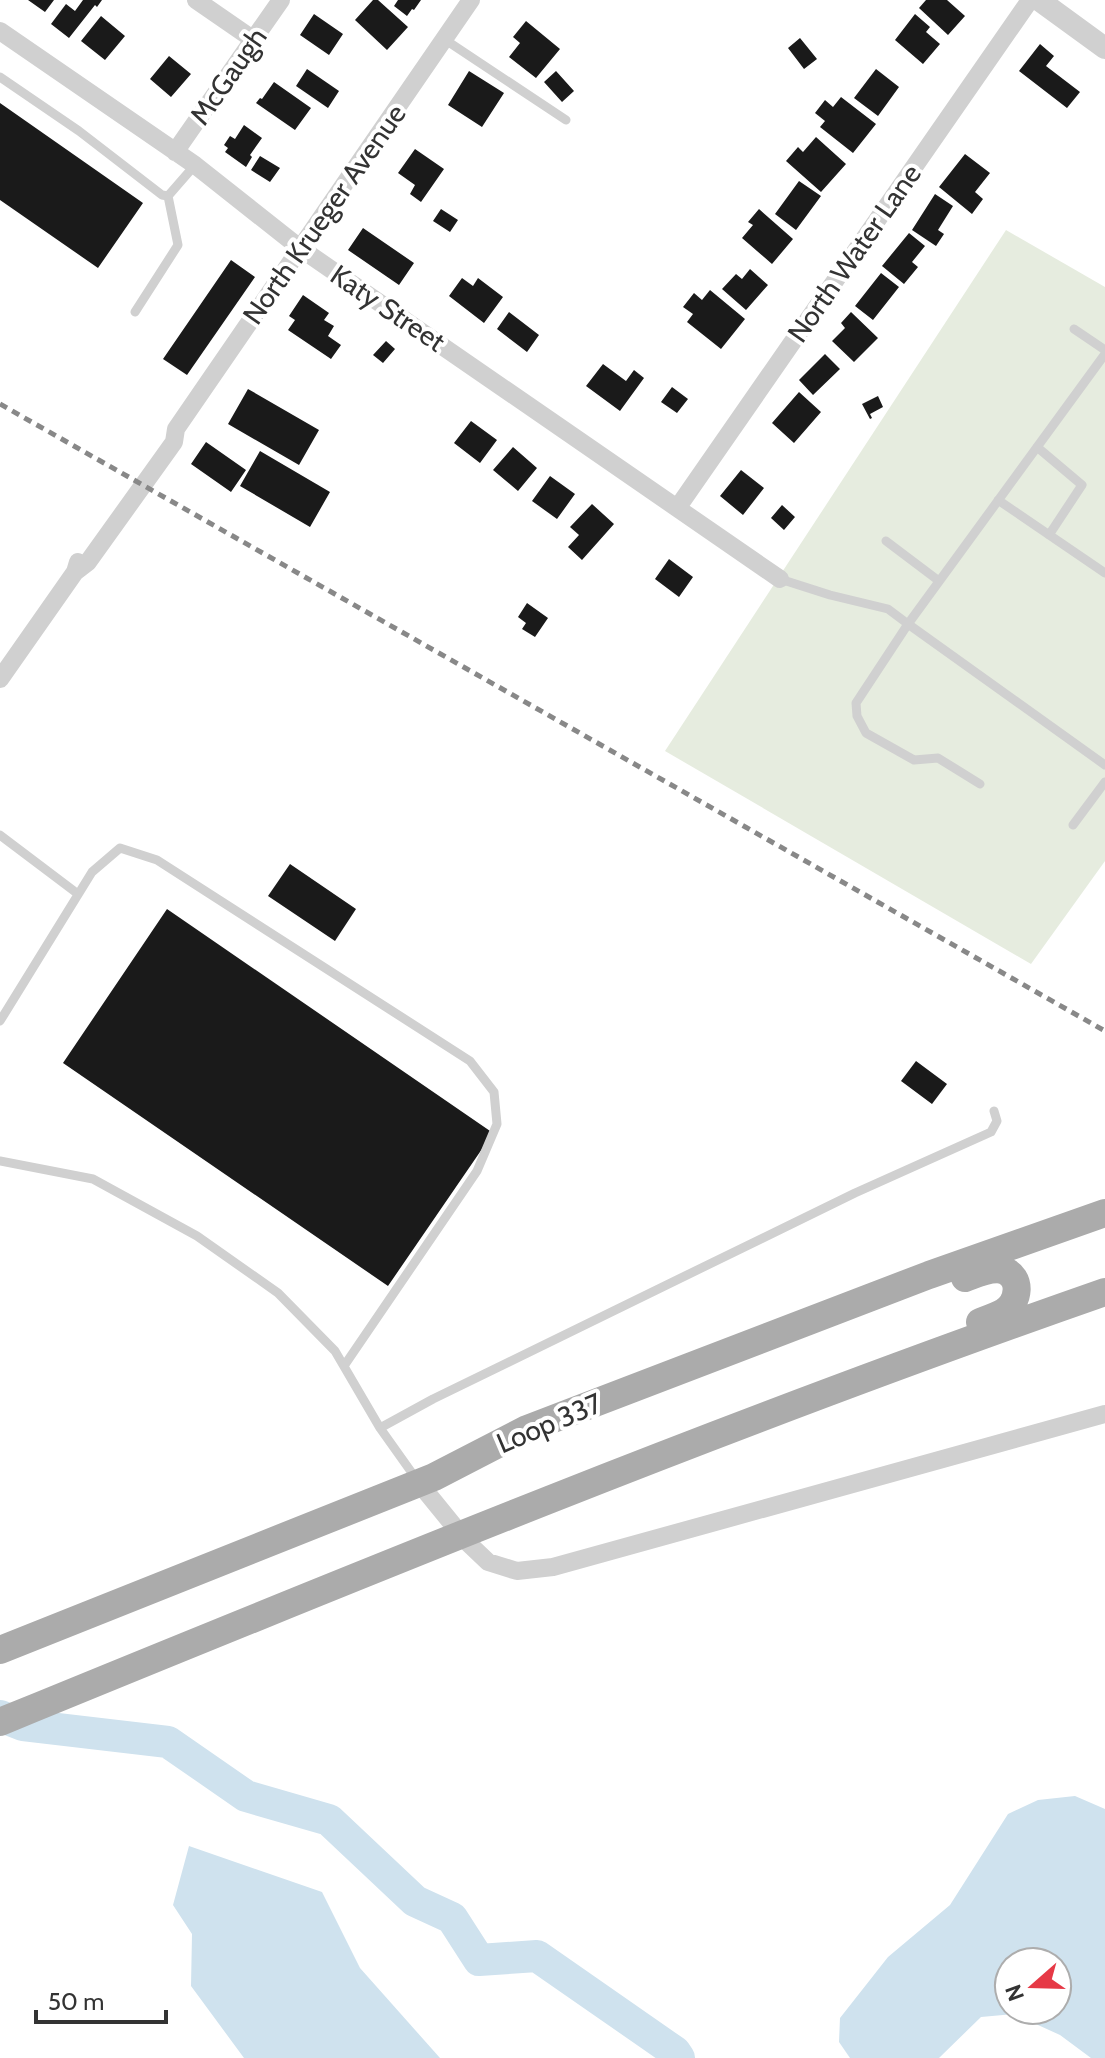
<svg xmlns="http://www.w3.org/2000/svg" width="1105" height="2058" font-family="Cabin,sans-serif">
  <style>
    .green { fill: #e6ecdf }
    .water { fill: #cfe2ee; fill-rule: evenodd }
    .lines { fill: none; stroke-linecap: round; stroke-linejoin: round }
    .river { stroke: #cfe2ee; stroke-width: 32 }
    .building { fill: #1a1a1a }
    .service { stroke: #d0d0d0; stroke-width: 9 }
    .minor { stroke: #d0d0d0; stroke-width: 18 }
    .tertiary { stroke: #d0d0d0; stroke-width: 22 }
    .primary { stroke: #ababab; stroke-width: 28 }
    .rail { stroke: #888; stroke-width: 5; stroke-dasharray: 8 6; stroke-linecap: butt }
    .labels { text-anchor: middle; stroke-width: 8; stroke-linejoin: round; paint-order: stroke }
    .street-label { font-size: 28px; fill: #333; stroke: #fff }
  </style>
  <rect width="100%" height="100%" fill="#fff"/>
  <!-- green -->
  <path class="green" d="M1006 230 1105 287V861L1031 964 665 751Z"/>
  <!-- water -->
  <path class="water" d="M1075 1796 1105 1809V2058H1091L1060 2035 1014 2014 981 2017 939 2058H850L839 2042 840 2018 888 1957 950 1905 1008 1814 1038 1800ZM1057 1962V2010H1009V1962Z
    M189 1846 322 1892 360 1968 440 2058H244L191 1986 192 1934 173 1905Z"/>
  <g class="lines">
    <!-- river -->
    <path class="river" d="M0 1716 23 1725 168 1742 246 1796 329 1820 415 1901 452 1918 479 1960 537 1956 675 2052 679 2058"/>
  </g>
  <!-- building -->
  <path class="building" d="M28 0H54L45 12Z
    M83 0H102L97 7 95 5 69 38 51 24 66 4 75 11Z
    M373 0H378L408 27 387 50 355 20Z
    M398 0H421L414 10 412 9 407 16 394 6Z
    M926 0H947L965 16 948 35 919 8Z
    M314 14 343 34 329 55 300 35Z
    M915 14 930 27 926 32 940 44 923 64 895 40Z
    M101 16 125 36 105 60 81 41Z
    M526 21 560 49 536 78 509 57 520 43 513 37Z
    M800 38 817 59 804 69 788 48Z
    M1040 44 1054 56 1046 66 1080 92 1067 108 1019 71Z
    M169 56 191 74 171 97 150 79Z
    M307 69 339 91 328 108 296 86Z
    M876 69 899 87 878 116 854 98Z
    M469 71 504 93 482 127 448 105Z
    M556 71 574 91 562 102 544 82Z
    M274 82 311 108 295 130 256 103 260 98 262 99Z
    M841 97 876 124 853 153 820 127 825 121 815 113 825 100 833 107Z
    M0 103 143 203 98 268 0 200Z
    M244 125 262 138 250 155 252 157 246 167 225 152 228 148 224 145 230 136 235 139Z
    M816 137 846 164 821 192 786 161 798 147 803 152Z
    M415 149 444 169 421 202 410 194 415 185 398 173Z
    M965 154 990 173 975 192 983 199 972 214 939 187Z
    M260 156 280 168 270 182 251 170Z
    M799 181 821 196 796 230 775 214Z
    M935 194 953 206 938 230 944 234 936 246 912 230Z
    M441 209 458 220 450 232 433 221Z
    M759 209 793 239 772 264 742 238 753 225 748 222Z
    M363 228 414 263 399 285 348 250Z
    M909 233 925 246 912 262 918 267 904 284 882 266Z
    M231 260 255 277 187 375 163 359Z
    M750 269 768 285 746 310 722 289 736 274 742 279Z
    M881 273 899 287 873 320 855 306Z
    M462 278 473 286 478 278 503 297 484 323 449 296Z
    M710 290 745 319 721 349 687 322 693 314 683 307 694 293 702 300Z
    M303 295 329 313 324 320 334 326 328 336 341 345 331 359 288 330 295 320 289 316Z
    M509 312 539 335 527 352 497 329Z
    M851 312 878 338 854 362 832 341 845 328 841 323Z
    M386 341 395 349 383 363 373 355Z
    M825 354 840 369 813 395 799 380Z
    M603 364 626 381 634 370 644 378 620 411 586 386Z
    M672 387 688 399 677 413 661 402Z
    M248 389 319 430 299 465 228 424Z
    M799 392 821 412 794 443 772 423Z
    M878 396 883 407 870 414 872 418 870 419 862 404Z
    M471 421 497 440 480 463 454 443Z
    M206 442 246 470 231 492 191 464Z
    M513 447 537 468 518 491 493 470Z
    M260 451 330 492 310 527 240 486Z
    M741 470 764 488 743 515 720 496Z
    M550 476 575 494 557 519 532 501Z
    M592 504 614 524 582 560 568 547 579 535 570 527Z
    M782 505 795 517 784 530 771 518Z
    M669 559 693 577 679 597 655 579Z
    M527 603 548 618 535 637 522 629 526 623 518 617Z
    M290 864 356 909 335 941 268 896Z
    M167 909 493 1133 388 1286 63 1063Z
    M916 1061 947 1084 932 1104 901 1081Z"/>
  <g class="lines">
    <!-- service -->
    <path class="service" d="M444 39 566 120
      M0 77 79 131 162 195 168 196 195 165
      M135 312 178 245 168 196
      M1074 329 1105 350
      M1105 354 908 624 1105 765
      M1037 447 1082 485 1049 535
      M998 500 1105 573
      M886 541 939 581
      M780 579 830 595 888 609 908 624 856 703 857 716 866 733 914 760 938 758 980 784
      M1073 825 1105 782
      M0 835 78 894
      M0 1021 92 872 120 848 157 860 470 1061 494 1092 497 1124 477 1171 344 1366
      M0 1161 93 1179 197 1236 278 1293 335 1351 380 1428 417 1480
      M380 1428 433 1399 855 1193 991 1132 997 1121 994 1111"/>
    <!-- minor -->
    <path class="minor" d="M196 0 254 40
      M0 31 195 165 300 248 780 579
      M175 152 281 0
      M678 507 1030 0
      M75 572 88 562 174 442 176 429 471 0
      M0 679 75 572 78 562
      M419 1483 467 1542 488 1562 517 1571 553 1567 1105 1414"/>
    <!-- tertiary -->
    <path class="tertiary" d="M1039 0 1105 48"/>
    <!-- primary -->
    <path class="primary" d="M965 1278C976 1274 990 1267 1003 1270 1023 1277 1019 1302 1004 1312 997 1316 988 1319 980 1322
      M0 1650 434 1477 527 1429 929 1275 1105 1213
      M0 1722C366 1572 732 1422 1105 1292"/>
    <!-- rail -->
    <path class="rail" d="M0 404 1105 1031"/>
  </g>
  <g class="labels">
    <!-- street labels -->
    <g class="street-label">
      <text transform="translate(228 76) rotate(-55)" y="10">McGaugh</text>
      <text transform="translate(324 214) rotate(-55)" y="10">North Krueger Avenue</text>
      <text transform="translate(854 253) rotate(-55)" y="10">North Water Lane</text>
      <text transform="translate(388 308) rotate(34)" y="10">Katy Street</text>
      <text transform="translate(549 1423) rotate(-23)" y="10">Loop 337</text>
    </g>
  </g>
  <!-- north arrow -->
  <g transform="translate(1033 1986) rotate(250)"><circle r="38" fill="#ffffff" stroke="#adadad" stroke-width="2"/>
  <path d="M0-6L14 30L0 20L-14 30Z" fill="#e63946"/>
  <text y="-12" font-size="22" font-weight="bold" text-anchor="middle" fill="#333333">N</text>
  </g>
  <!-- scale -->
  <path d="M36 2010v12h130v-12" fill="none" stroke="#333333" stroke-width="4"/>
  <text x="48" y="2010" font-size="24" fill="#333333" stroke="#ffffff" stroke-width="6" paint-order="stroke">50 m</text>
</svg>
